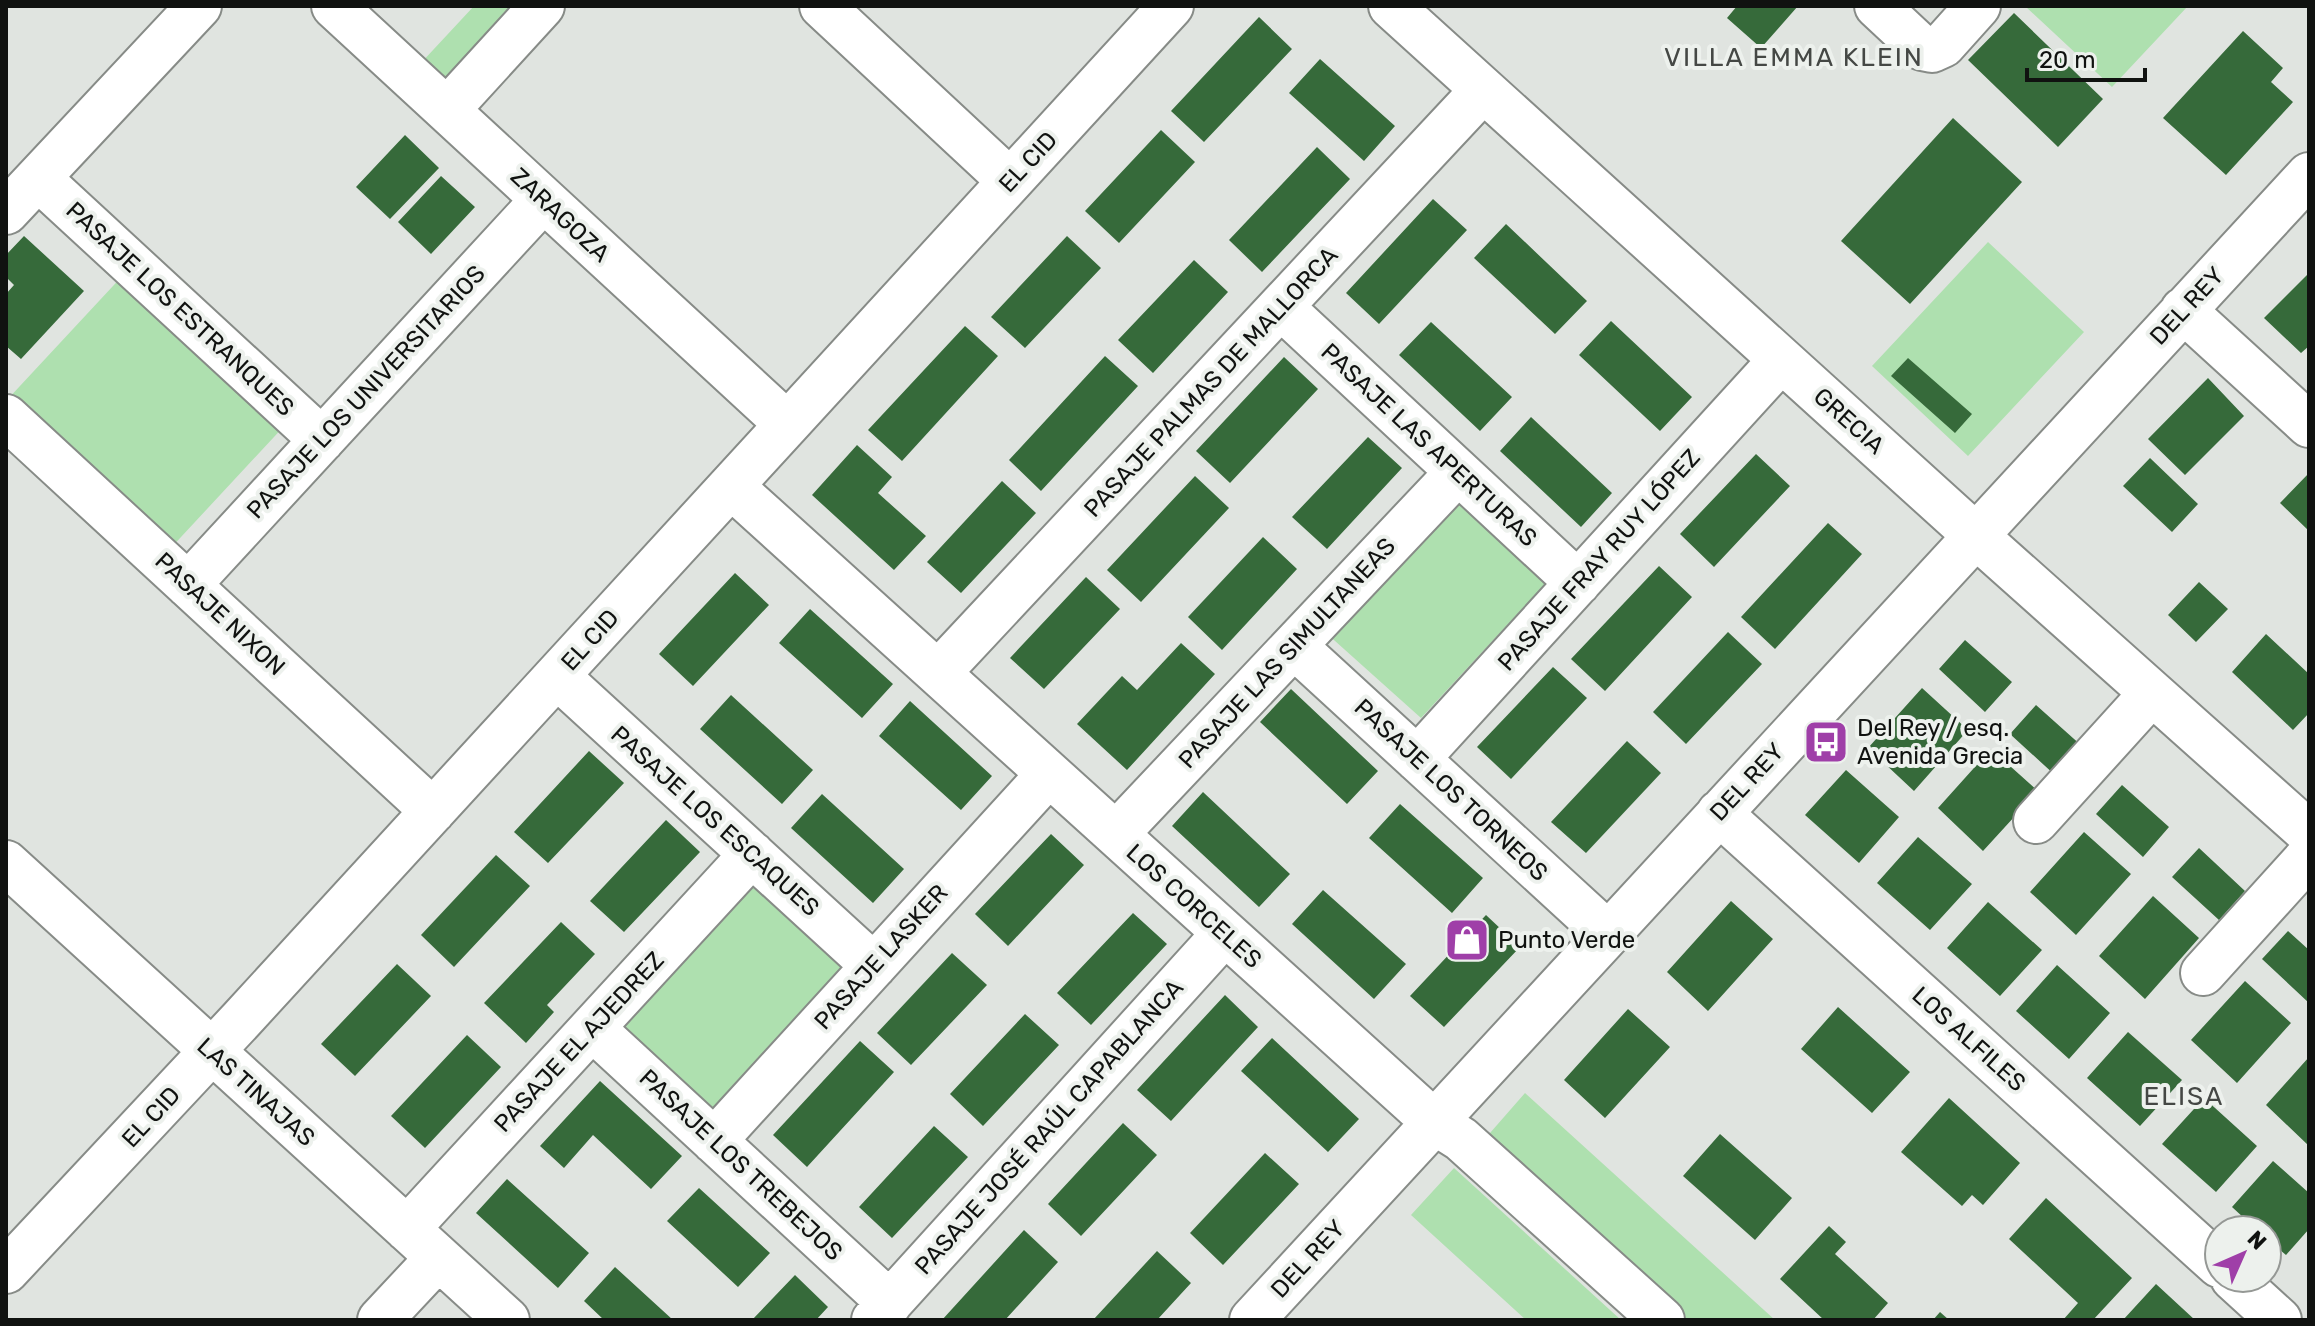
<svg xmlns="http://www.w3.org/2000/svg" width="2315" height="1326" font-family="Rubik,sans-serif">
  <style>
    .green { fill: #aee0af }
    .building { fill: #366a3a }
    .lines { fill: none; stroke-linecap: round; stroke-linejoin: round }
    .minor-casing { stroke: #878b87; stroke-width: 48 }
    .minor { stroke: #fff; stroke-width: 44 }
    .labels { text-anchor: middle; stroke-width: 8; stroke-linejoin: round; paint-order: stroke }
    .street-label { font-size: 24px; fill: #101210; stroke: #edf1ed }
    .poi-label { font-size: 24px; fill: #101210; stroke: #edf1ed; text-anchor: start }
    .neighbourhood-label { font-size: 26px; letter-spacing: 2px; fill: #454845; stroke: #edf1ed }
  </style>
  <rect width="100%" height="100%" fill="#e0e4e0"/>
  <!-- green -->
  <path class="green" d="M474 6H527L449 90 420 64Z
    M2025 6H2188L2112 87Z
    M1988 242 2084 332 1968 456 1872 366Z
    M126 272 287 423 168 551 6 401Z
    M1454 494 1548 581 1421 718 1325 632Z
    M759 879 852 966 713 1117 619 1031Z
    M1525 1093 1775 1320H1680L1483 1141Z
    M1454 1168 1621 1320H1526L1411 1215Z"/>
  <!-- building -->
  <path class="building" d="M1737 6H1798L1761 48 1727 18Z
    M2014 13 2103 99 2058 147 1968 60Z
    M1259 17 1292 49 1204 142 1171 111Z
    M2243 31 2283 68 2271 82 2293 102 2226 175 2163 118Z
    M1320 59 1395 126 1364 161 1289 93Z
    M1953 118 2022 182 1910 304 1841 241Z
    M1161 130 1195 162 1119 243 1085 211Z
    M405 135 439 168 390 219 356 187Z
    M1317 147 1350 179 1262 272 1229 240Z
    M441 176 475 207 431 254 398 222Z
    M1433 199 1467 230 1379 324 1346 293Z
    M1506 224 1587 301 1555 334 1474 258Z
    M24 236 84 291 21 359 6 346V294L14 285 6 277V255Z
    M1067 236 1101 268 1025 348 991 317Z
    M1194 260 1228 292 1153 373 1118 340Z
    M2309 273V346L2301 353 2264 318Z
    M1611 321 1692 397 1660 431 1579 355Z
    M1431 322 1512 397 1480 431 1399 355Z
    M965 326 998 356 902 461 868 430Z
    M1105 356 1138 386 1041 491 1009 460Z
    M1284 357 1318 389 1230 483 1196 451Z
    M1908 358 1972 414 1955 433 1891 376Z
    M2208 378 2244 416 2185 475 2148 439Z
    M1531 417 1612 493 1581 527 1500 451Z
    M1368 437 1402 468 1327 549 1292 517Z
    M857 445 892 477 878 493 926 536 894 570 812 495Z
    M1756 454 1790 486 1714 567 1680 534Z
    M2150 458 2198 504 2172 532 2123 486Z
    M2309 473V531L2280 503Z
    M1195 476 1229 508 1141 602 1107 570Z
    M1002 481 1036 513 961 593 927 562Z
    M1828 523 1862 554 1775 649 1741 617Z
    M1263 537 1297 569 1222 650 1188 617Z
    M1659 566 1692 597 1605 691 1571 659Z
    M735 573 769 605 693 686 659 654Z
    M1086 577 1120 609 1044 689 1010 658Z
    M2199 582 2228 609 2196 642 2168 615Z
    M810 609 893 684 862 718 779 643Z
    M1728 632 1762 664 1686 744 1653 712Z
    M2266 634 2309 674V713L2293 730 2232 672Z
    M1965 640 2012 682 1985 712 1939 669Z
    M1181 643 1215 674 1127 770 1077 724 1122 676 1137 690Z
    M1553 667 1587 698 1511 779 1477 747Z
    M1922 688 1968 730 1914 791 1868 748Z
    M1291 689 1378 771 1347 804 1260 722Z
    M731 695 813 770 782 804 700 729Z
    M910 701 992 776 961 810 879 736Z
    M2036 705 2083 747 2056 776 2010 734Z
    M1627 741 1661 773 1586 853 1551 822Z
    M1991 749 2038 791 1983 851 1938 808Z
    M589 751 624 783 548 863 514 832Z
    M1846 770 1899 817 1859 863 1805 815Z
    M2122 785 2169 827 2143 857 2096 814Z
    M1203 792 1290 874 1259 907 1172 826Z
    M822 794 904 869 873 903 791 828Z
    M1400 804 1483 878 1452 913 1369 838Z
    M666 820 700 852 624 932 590 901Z
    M2084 832 2131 874 2076 935 2030 892Z
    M1051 834 1084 865 1008 946 975 914Z
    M1918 837 1972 884 1930 930 1877 883Z
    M2199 848 2245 891 2219 920 2172 877Z
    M496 855 530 886 454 967 421 935Z
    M1323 890 1406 964 1374 999 1292 924Z
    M2153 896 2199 938 2145 999 2099 956Z
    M1731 901 1773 939 1708 1011 1667 972Z
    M1988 902 2042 950 2000 996 1947 948Z
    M1133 913 1167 944 1091 1025 1057 993Z
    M1486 915 1520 947 1444 1027 1410 996Z
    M561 922 595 954 547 1005 554 1012 526 1043 484 1003Z
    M2288 931 2309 950V1003L2262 959Z
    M952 953 987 985 911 1065 877 1033Z
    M397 964 431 996 355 1076 321 1044Z
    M2057 965 2110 1013 2069 1059 2016 1011Z
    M2245 981 2291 1023 2237 1083 2191 1040Z
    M1225 995 1258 1027 1171 1121 1137 1090Z
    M1838 1007 1910 1072 1872 1113 1801 1049Z
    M1628 1009 1670 1047 1605 1118 1564 1080Z
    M1025 1014 1059 1045 983 1126 950 1094Z
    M2128 1032 2182 1080 2140 1126 2087 1078Z
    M467 1035 501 1067 425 1148 391 1116Z
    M1272 1038 1359 1119 1328 1152 1241 1071Z
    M860 1041 894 1072 807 1167 773 1135Z
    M2309 1057V1146L2266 1105Z
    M600 1081 682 1156 651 1189 593 1135 564 1168 540 1146Z
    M1949 1098 2020 1163 1983 1205 1972 1195 1962 1206 1901 1152Z
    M2204 1098 2257 1146 2216 1192 2162 1144Z
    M1123 1123 1157 1155 1081 1236 1048 1204Z
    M934 1126 968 1157 892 1238 859 1207Z
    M1720 1134 1792 1198 1755 1240 1683 1176Z
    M1265 1153 1299 1184 1223 1265 1190 1233Z
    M2273 1161 2309 1193V1229L2286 1255 2267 1239V1230H2257L2232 1207Z
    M507 1179 589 1253 558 1288 476 1213Z
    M699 1188 770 1253 738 1287 667 1221Z
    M2046 1198 2132 1278 2093 1320H2063L2078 1303 2009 1239Z
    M1829 1226 1846 1242 1835 1254 1888 1303 1873 1320H1824L1780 1279Z
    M1024 1230 1058 1262 1005 1320H942Z
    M1157 1251 1191 1283 1157 1320H1093Z
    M615 1267 673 1320H604L584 1301Z
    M795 1275 828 1307 816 1320H752Z
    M2156 1284 2195 1320H2123Z
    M1940 1312 1949 1320H1933Z"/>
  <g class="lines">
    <!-- minor casing -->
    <g class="minor-casing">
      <path id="minor" d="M334 6 787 424
        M822 6 1010 181
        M1391 6 1975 535 2309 833
        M1877 6 1922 48 1932 50 1943 45 1978 6
        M447 110 542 6
        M38 178 322 440
        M6 212 199 6
        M1281 307 1578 583
        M2183 310 2309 425
        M6 417 433 811
        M731 486 1434 1122 1461 1139 1662 1320
        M188 585 543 200
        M1294 646 1608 934
        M938 673 1483 90
        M557 676 874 966
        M1417 759 1781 360
        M1719 813 2219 1265
        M2036 821 2152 693
        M1116 834 1458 472
        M6 863 507 1320
        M2203 973 2309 856
        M592 1028 890 1303
        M714 1141 1049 774
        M407 1229 752 854
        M6 1271 241 1020 1171 6
        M2233 1278 2279 1320
        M380 1320 438 1258
        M874 1320 1225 933
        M1252 1320 2309 175"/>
    </g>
    <!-- minor -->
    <use href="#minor" class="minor"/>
  </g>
  <!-- icons -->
  <defs>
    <g id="bus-square" transform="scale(2.3)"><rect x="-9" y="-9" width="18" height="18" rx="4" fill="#9f3fa8" stroke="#edf1ed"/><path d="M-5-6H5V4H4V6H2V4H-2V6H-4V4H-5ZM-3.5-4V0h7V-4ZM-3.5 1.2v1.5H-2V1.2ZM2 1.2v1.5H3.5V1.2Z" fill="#fff"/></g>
    <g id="shop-square" transform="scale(2.3)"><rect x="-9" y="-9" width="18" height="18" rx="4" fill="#9f3fa8" stroke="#edf1ed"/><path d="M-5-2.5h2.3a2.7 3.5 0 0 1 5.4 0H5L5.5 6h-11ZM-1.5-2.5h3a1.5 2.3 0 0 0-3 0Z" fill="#fff"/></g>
  </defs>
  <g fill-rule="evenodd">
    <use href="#bus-square" x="1826" y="742"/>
    <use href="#shop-square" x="1467" y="940"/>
  </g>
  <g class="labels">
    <!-- street labels -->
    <g class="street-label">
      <text transform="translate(1028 162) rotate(-47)" y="8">EL CID</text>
      <text transform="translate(560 215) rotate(43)" y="8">ZARAGOZA</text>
      <text transform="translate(2187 306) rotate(-47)" y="8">DEL REY</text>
      <text transform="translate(180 309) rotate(43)" y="8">PASAJE LOS ESTRANQUES</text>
      <text transform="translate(1211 382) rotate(-47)" y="8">PASAJE PALMAS DE MALLORCA</text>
      <text transform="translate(366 392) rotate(-47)" y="8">PASAJE LOS UNIVERSITARIOS</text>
      <text transform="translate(1849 421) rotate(42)" y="8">GRECIA</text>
      <text transform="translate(1429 445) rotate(43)" y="8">PASAJE LAS APERTURAS</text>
      <text transform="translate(1599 560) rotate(-48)" y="8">PASAJE FRAY RUY LÓPEZ</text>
      <text transform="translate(220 614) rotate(43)" y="8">PASAJE NIXON</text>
      <text transform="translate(590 640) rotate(-48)" y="8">EL CID</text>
      <text transform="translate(1287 653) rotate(-47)" y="8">PASAJE LAS SIMULTANEAS</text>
      <text transform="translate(1747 782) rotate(-47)" y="8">DEL REY</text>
      <text transform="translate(1451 790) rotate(43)" y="8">PASAJE LOS TORNEOS</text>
      <text transform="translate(715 821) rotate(42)" y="8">PASAJE LOS ESCAQUES</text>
      <text transform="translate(1194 906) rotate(42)" y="8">LOS CORCELES</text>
      <text transform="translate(881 957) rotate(-48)" y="8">PASAJE LASKER</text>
      <text transform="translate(1969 1039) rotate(42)" y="8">LOS ALFILES</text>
      <text transform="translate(579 1042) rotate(-47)" y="8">PASAJE EL AJEDREZ</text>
      <text transform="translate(256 1092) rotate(42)" y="8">LAS TINAJAS</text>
      <text transform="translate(151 1117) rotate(-47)" y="8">EL CID</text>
      <text transform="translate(1049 1127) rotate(-48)" y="8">PASAJE JOSÉ RAÚL CAPABLANCA</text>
      <text transform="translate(741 1165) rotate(43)" y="8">PASAJE LOS TREBEJOS</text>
      <text transform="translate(1308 1259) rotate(-47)" y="8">DEL REY</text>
    </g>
    <!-- poi labels -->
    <g class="poi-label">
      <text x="1857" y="736">Del Rey / esq.<tspan x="1857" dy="28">Avenida Grecia</tspan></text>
      <text x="1498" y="948">Punto Verde</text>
    </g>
    <!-- neighbourhood labels -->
    <g class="neighbourhood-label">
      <text x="1794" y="66">VILLA EMMA KLEIN</text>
      <text x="2184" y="1105">ELISA</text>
    </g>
  </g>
  <!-- border -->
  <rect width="2315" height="1326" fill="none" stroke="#101210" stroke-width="16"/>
  <!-- north arrow -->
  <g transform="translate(2243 1254) rotate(45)"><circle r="38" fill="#edf1ed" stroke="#959895" stroke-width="2"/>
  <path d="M0-6L14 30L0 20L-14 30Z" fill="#9f3fa8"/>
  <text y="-12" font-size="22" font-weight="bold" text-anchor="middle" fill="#101210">N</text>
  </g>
  <!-- scale -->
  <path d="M2027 68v12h118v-12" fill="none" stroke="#101210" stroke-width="4"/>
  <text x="2039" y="68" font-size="24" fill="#101210" stroke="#edf1ed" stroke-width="6" paint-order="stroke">20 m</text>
</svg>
